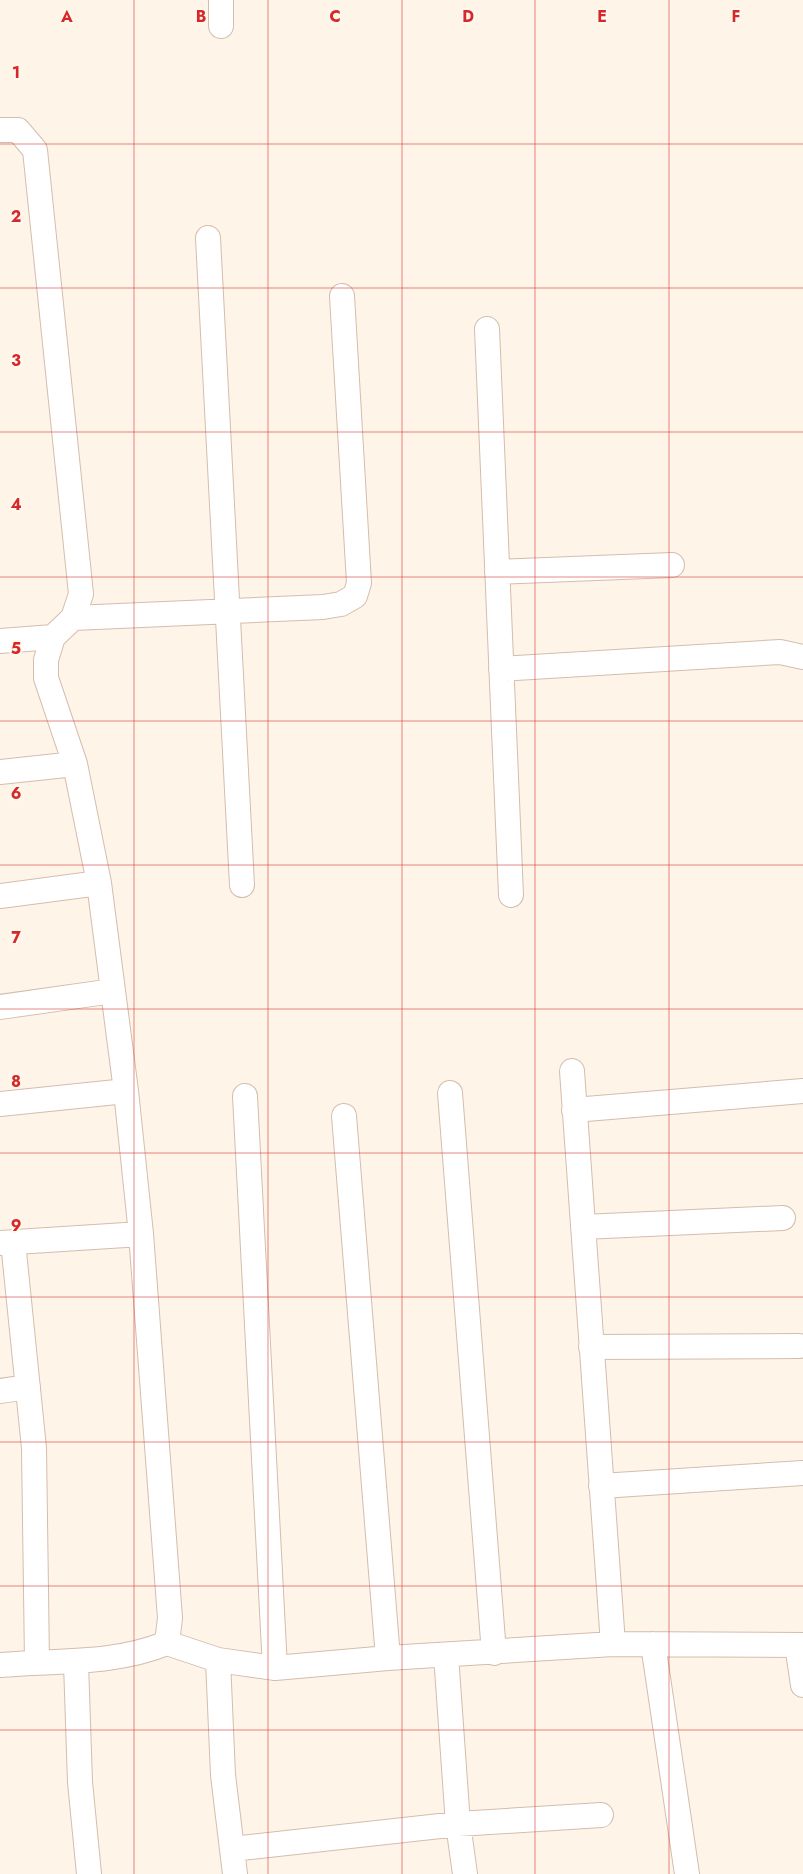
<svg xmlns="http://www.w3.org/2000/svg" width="803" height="1874" font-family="Jost,sans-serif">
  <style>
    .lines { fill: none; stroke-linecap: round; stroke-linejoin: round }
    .street-casing { stroke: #d4bdae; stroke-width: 26 }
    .street { stroke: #fff; stroke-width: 24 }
    .grid { fill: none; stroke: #d62828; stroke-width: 1; stroke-opacity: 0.55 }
    .grid-label { font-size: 16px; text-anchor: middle; font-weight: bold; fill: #d62828; stroke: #fff8ef; stroke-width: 4; stroke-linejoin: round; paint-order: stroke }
  </style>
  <rect width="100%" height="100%" fill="#fef4e7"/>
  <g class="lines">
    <!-- street casing -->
    <g class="street-casing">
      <path id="street" d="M221 0V26
        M0 130H18L35 150 81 594 73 618 53 637 46 660V678L75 764 99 883 126 1091 141 1234 170 1618 167 1643
        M208 238 242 885
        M487 329 511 895
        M497 572 672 565
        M73 618 323 607 341 604 355 596 359 583 342 296
        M0 641 53 637
        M501 669 780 652 803 657
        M0 772 75 764
        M0 896 99 883
        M0 1007 113 991
        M572 1071 613 1644
        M450 1093 494 1653
        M245 1096 275 1668
        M0 1104 126 1091
        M574 1110 803 1091
        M344 1116 388 1658
        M583 1227 783 1218
        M13 1242 34 1448 37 1662
        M0 1243 141 1234
        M591 1347 799 1346
        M0 1391 28 1387
        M601 1486 803 1473
        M653 1644 687 1874
        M797 1645 803 1685
        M446 1655 458 1824 465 1874
        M218 1660 223 1775 235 1874
        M76 1663 80 1782 89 1874
        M0 1665C56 1660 113 1665 167 1643L218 1660 275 1668 388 1658 613 1644 803 1645
        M232 1849 458 1824 601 1815"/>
    </g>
    <!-- street -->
    <use href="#street" class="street"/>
  </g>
  <!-- grid -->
  <path class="grid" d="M134 0V1874M268 0V1874M402 0V1874M535 0V1874M669 0V1874M0 144H803M0 288H803M0 432H803M0 577H803M0 721H803M0 865H803M0 1009H803M0 1153H803M0 1297H803M0 1442H803M0 1586H803M0 1730H803"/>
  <g class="grid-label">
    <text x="67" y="22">A</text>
    <text x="201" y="22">B</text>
    <text x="335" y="22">C</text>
    <text x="468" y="22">D</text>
    <text x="602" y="22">E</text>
    <text x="736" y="22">F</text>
    <text x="16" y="78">1</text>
    <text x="16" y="222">2</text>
    <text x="16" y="366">3</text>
    <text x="16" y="510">4</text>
    <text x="16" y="654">5</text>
    <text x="16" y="799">6</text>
    <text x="16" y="943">7</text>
    <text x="16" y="1087">8</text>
    <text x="16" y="1231">9</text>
  </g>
</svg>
